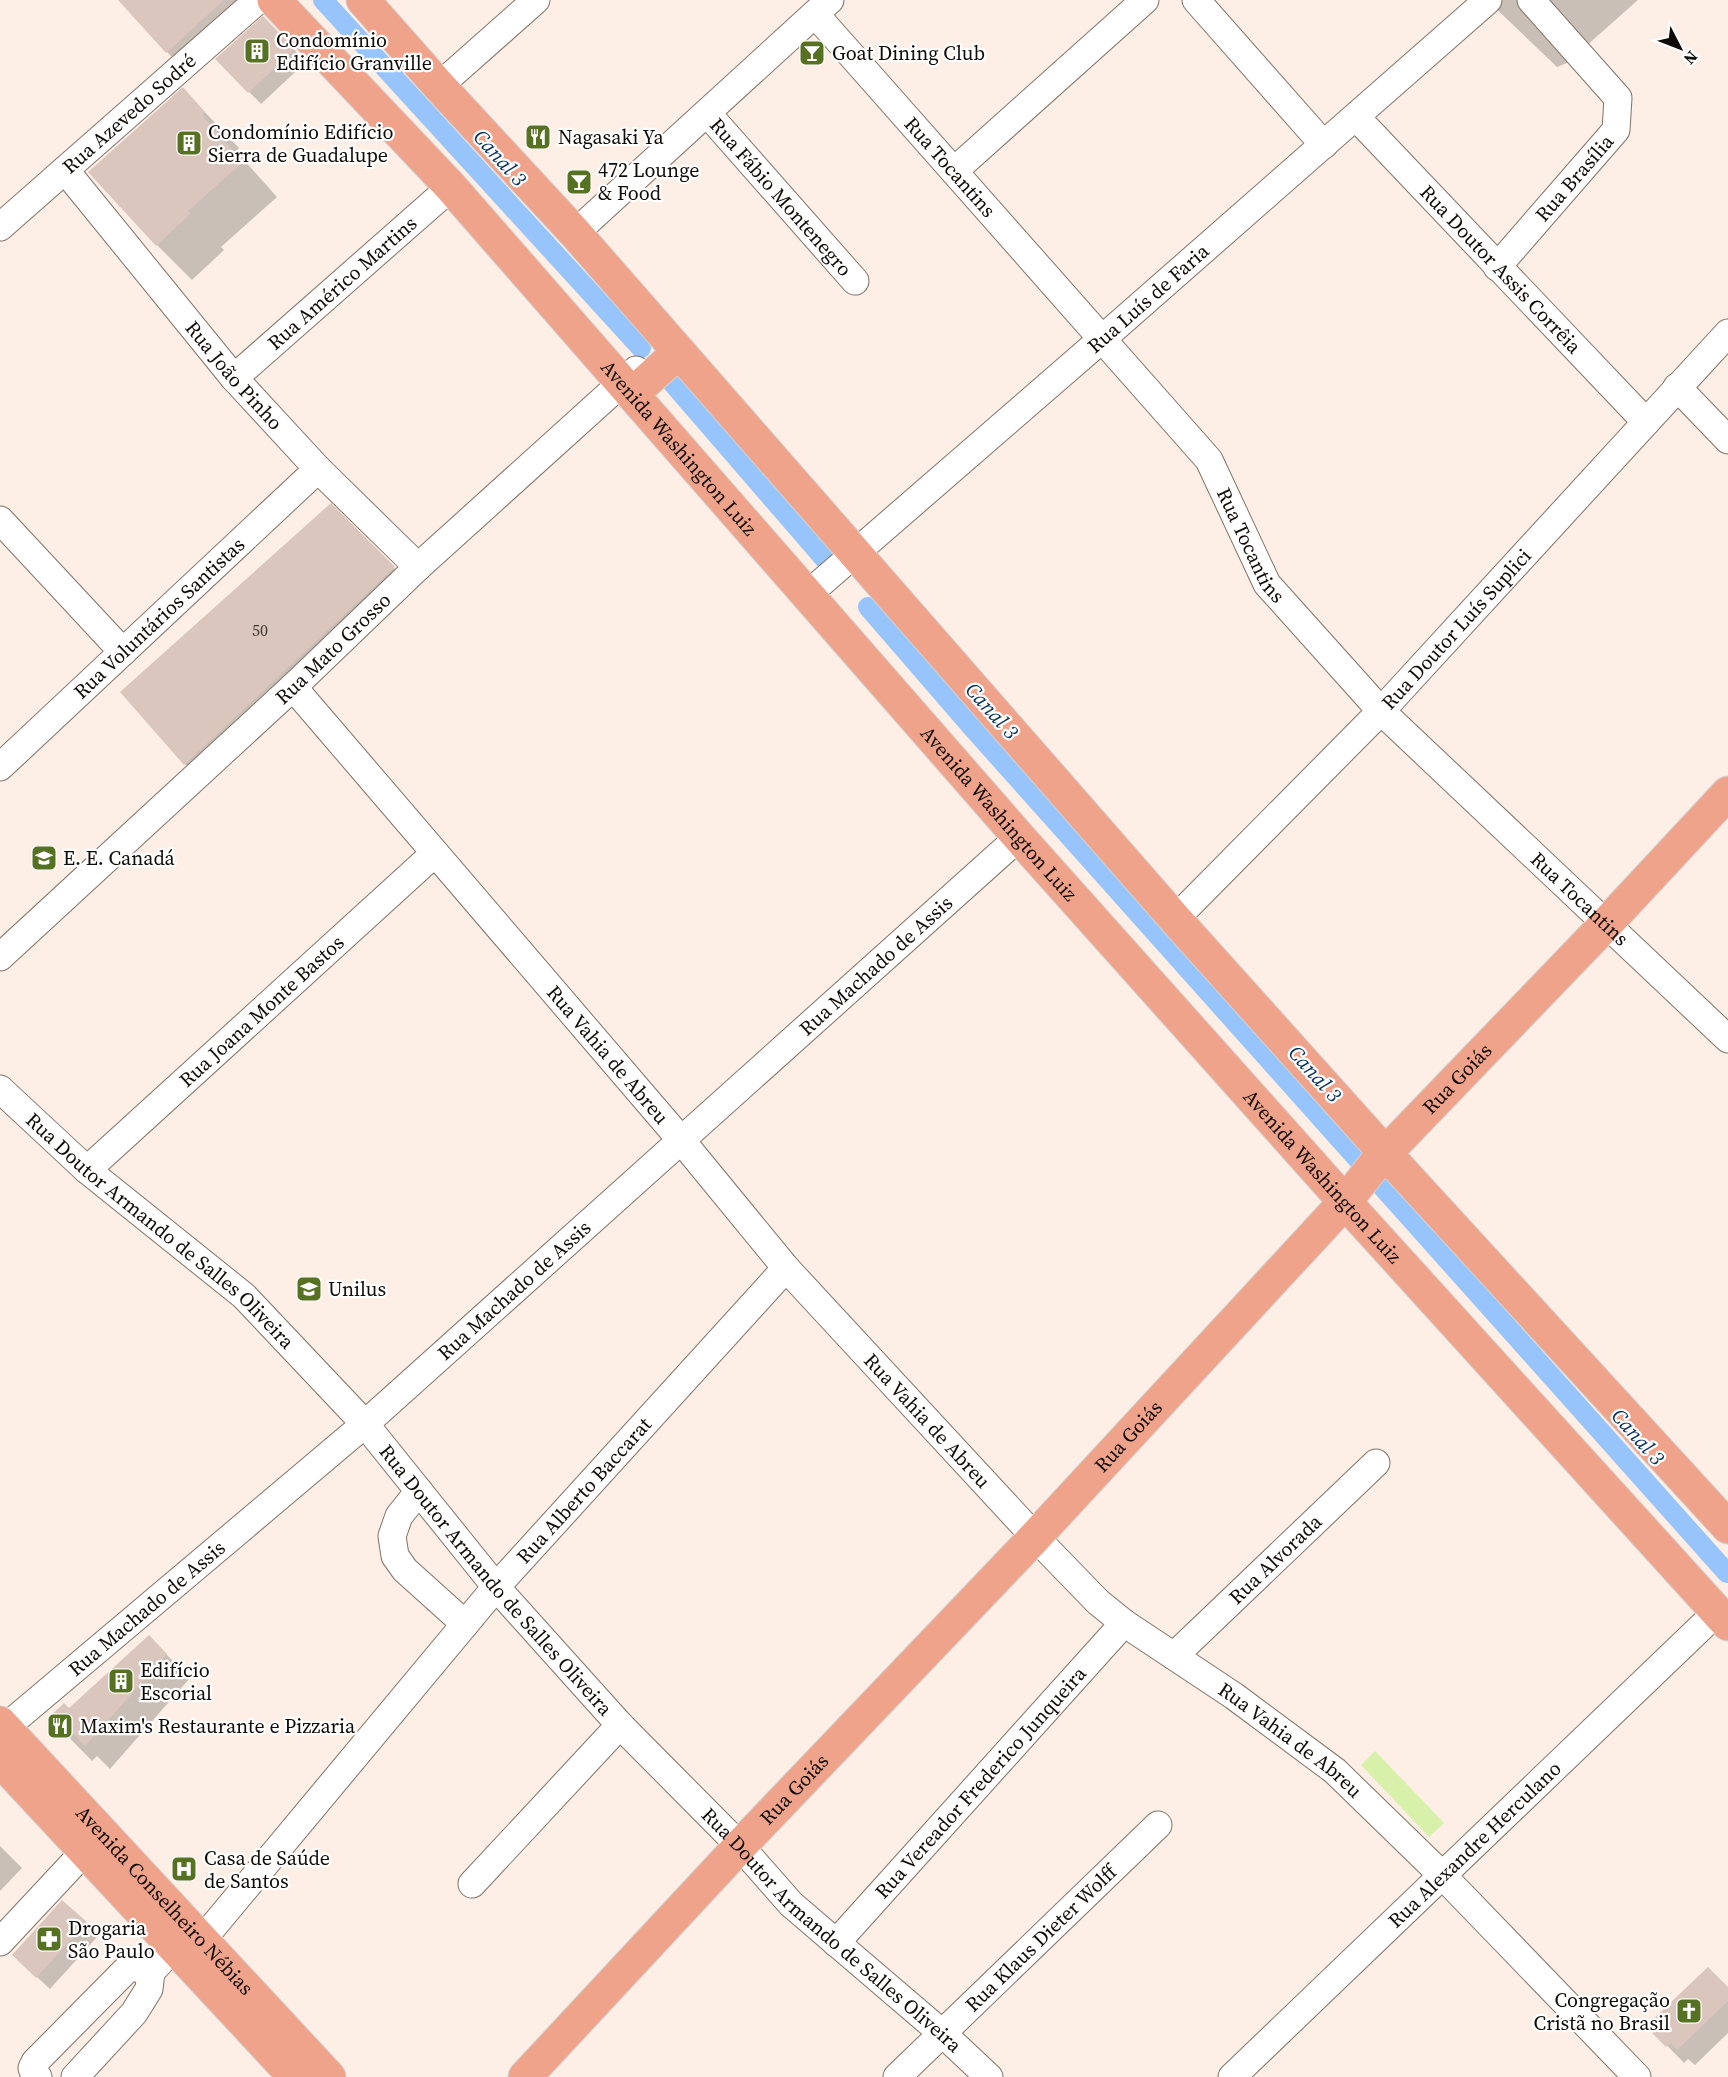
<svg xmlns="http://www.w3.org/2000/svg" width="1728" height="2077" font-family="'Source Serif 4',serif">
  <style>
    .green { fill: #d7f0aa }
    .shadow { fill: #0003 }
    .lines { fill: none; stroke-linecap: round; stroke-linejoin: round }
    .canal { stroke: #97c5fb; stroke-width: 20 }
    .building { fill: #dbc6be }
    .minor-casing { stroke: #817367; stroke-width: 29 }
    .major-casing { stroke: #d4d3d2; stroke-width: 35 }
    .minor { stroke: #fff; stroke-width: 27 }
    .major { stroke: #efa38b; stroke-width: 33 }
    .labels { text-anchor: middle; stroke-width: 4.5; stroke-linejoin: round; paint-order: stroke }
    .number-label { font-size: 16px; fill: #433a35 }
    .poi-label { font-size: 20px; fill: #100b07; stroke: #fff; text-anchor: start }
    .street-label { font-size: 20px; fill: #100b07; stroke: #fff }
    .water-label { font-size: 21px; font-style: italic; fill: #0a345e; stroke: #fff }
  </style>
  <rect width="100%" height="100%" fill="#fdefe5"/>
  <!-- green -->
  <path class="green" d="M1375 1751 1444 1823 1429 1837 1361 1765Z"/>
  <!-- shadow -->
  <path class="shadow" d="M124 0H258L184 69 167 52Z
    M1487 0H1638L1567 63 1557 67Z
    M276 31 306 62 261 104 217 59Z
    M183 89 239 148 236 151 277 197 221 247 224 250 192 280 157 245Z
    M331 505 402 576 193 772 185 764Z
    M149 1637 190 1678 110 1769 97 1756 92 1761 50 1718 69 1710Z
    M0 1846 22 1868 0 1891Z
    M62 1902 98 1936 50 1989 26 1967Z
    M1728 1989V2033L1695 2065 1688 2059 1684 2063 1655 2033 1659 2029Z"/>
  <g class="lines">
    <!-- canal -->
    <path class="canal" d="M323 0 641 348
      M669 379 828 563
      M868 607 970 725 1727 1573"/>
  </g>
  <!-- building -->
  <path class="building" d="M118 0H224L166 53Z
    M263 16 295 49 248 93 215 59Z
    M183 87 205 112 202 115 243 162 188 211 190 214 156 246 88 172Z
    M331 503 395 567 184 765 120 692Z
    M149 1635 167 1654 85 1746 73 1733 68 1738 48 1718 64 1703 69 1708Z
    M62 1900 87 1922 36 1978 12 1955Z
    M1708 1967 1728 1987V2001L1677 2050 1671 2043 1666 2047 1652 2033 1657 2029 1650 2022Z"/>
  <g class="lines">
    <!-- minor casing -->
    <g class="minor-casing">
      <g id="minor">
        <path d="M1196 0 1324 145"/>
        <path id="s1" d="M815 14 1209 460 1267 584 1381 711 1728 1039"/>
        <path d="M439 86 536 0"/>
        <path id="s2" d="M707 113 855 281"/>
        <path id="s3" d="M1356 117 1646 422"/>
        <path id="s4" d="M65 170 234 378 318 469 418 567"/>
        <path d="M954 171 1145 0"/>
        <path id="s5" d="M0 227 258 0"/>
        <path d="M575 233 830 0"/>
        <path id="s6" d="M1497 267 1616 130 1618 98 1531 0"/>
        <path id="s7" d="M234 378 451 187"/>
        <path d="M1677 387 1728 440"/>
        <path d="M0 520 123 652"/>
        <path id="s8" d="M807 595 1102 339 1488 0"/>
        <path id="s9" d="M293 687 681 1140 786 1268 1035 1537 1098 1602 1124 1623 1234 1696 1335 1771 1443 1876 1637 2077"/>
        <path id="s10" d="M0 767 318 469"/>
        <path id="s11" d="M1175 919 1381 711 1728 333"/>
        <path id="s12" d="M0 957 293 687 418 567 636 370"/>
        <path id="s13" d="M0 1089 87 1170 244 1296 365 1424 496 1587 620 1725 740 1846 791 1904 943 2034 989 2077"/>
        <path id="s14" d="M87 1170 435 853"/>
        <path d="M419 1491 399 1516 392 1536 395 1556 405 1570 465 1624"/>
        <path id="s15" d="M1174 1656 1376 1463"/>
        <path id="s16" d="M0 1732 365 1424 1019 837"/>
        <path d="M472 1884 620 1725"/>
        <path id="s17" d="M202 1940 496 1587 786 1268"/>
        <path d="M0 1942 85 1851"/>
        <path id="s18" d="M836 1943 1124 1623"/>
        <path d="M38 2077 34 2074 32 2068 35 2062 127 1969 133 1967 151 1972"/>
        <path d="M75 2077 134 2013 149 1989 151 1972 163 1959"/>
        <path id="s19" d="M897 2077 1158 1825"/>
        <path id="s20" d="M1232 2077 1717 1612"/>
      </g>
    </g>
    <!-- major casing -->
    <g class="major-casing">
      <g id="major">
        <path id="s21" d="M274 0 451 187 1019 837 1345 1202 1728 1624"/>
        <path d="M363 0 439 86 575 233 1175 919 1386 1154 1728 1527"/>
        <path d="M632 394 679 352"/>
        <path id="s22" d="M0 1723 329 2077"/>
        <path d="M0 1760 295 2077"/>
        <path id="s23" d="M525 2077 740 1846 1035 1537 1345 1202 1375 1164 1607 923 1728 793"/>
      </g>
    </g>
    <!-- minor -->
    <use href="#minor" class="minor"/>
    <!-- major -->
    <use href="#major" class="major"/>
  </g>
  <!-- icons -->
  <defs>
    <g id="building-square" transform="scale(1.35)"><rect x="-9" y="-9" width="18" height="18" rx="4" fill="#577123" stroke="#fff"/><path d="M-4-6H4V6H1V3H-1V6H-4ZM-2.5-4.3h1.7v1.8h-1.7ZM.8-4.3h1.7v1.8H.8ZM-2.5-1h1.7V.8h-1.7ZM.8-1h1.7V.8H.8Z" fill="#fff"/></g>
    <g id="bar-square" transform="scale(1.35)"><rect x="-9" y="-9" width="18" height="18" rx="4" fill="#577123" stroke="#fff"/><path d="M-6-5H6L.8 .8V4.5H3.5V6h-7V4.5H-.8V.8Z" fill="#fff"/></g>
    <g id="restaurant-square" transform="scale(1.35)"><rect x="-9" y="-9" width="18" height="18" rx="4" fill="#577123" stroke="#fff"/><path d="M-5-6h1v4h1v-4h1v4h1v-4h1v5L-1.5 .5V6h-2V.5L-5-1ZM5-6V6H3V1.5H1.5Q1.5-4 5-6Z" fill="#fff"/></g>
    <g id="school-square" transform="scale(1.35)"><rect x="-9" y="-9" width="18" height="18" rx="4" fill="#577123" stroke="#fff"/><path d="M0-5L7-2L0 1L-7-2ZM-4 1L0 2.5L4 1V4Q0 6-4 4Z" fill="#fff"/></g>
    <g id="university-square" transform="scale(1.35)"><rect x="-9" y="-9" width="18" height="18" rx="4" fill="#577123" stroke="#fff"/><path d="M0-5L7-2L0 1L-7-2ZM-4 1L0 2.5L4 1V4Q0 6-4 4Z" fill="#fff"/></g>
    <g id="hospital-square" transform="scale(1.35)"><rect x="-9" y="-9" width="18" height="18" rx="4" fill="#577123" stroke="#fff"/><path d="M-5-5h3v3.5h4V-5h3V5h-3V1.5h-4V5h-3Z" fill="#fff"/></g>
    <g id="pharmacy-square" transform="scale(1.35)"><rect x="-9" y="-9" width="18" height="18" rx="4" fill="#577123" stroke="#fff"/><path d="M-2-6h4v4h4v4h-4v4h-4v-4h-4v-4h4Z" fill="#fff"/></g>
    <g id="church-square" transform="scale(1.35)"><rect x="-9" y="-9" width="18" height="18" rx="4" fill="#577123" stroke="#fff"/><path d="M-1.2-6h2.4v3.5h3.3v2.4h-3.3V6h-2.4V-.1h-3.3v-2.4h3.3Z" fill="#fff"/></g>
  </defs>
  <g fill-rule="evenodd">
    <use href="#building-square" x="257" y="51"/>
    <use href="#bar-square" x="812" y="53"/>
    <use href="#restaurant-square" x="538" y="137"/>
    <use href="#building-square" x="189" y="143"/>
    <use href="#bar-square" x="579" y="182"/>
    <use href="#school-square" x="44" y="858"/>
    <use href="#university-square" x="309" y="1289"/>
    <use href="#building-square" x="121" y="1681"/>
    <use href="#restaurant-square" x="60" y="1726"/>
    <use href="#hospital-square" x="184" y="1869"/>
    <use href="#pharmacy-square" x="49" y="1939"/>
    <use href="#church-square" x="1689" y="2011"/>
  </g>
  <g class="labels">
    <!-- number labels -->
    <g class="number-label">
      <text x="260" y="636">50</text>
    </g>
    <!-- poi labels -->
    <g class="poi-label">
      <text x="276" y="47">Condomínio<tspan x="276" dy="23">Edifício Granville</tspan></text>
      <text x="832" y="60">Goat Dining Club</text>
      <text x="208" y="139">Condomínio Edifício<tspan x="208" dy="23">Sierra de Guadalupe</tspan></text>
      <text x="558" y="144">Nagasaki Ya</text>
      <text x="598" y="177">472 Lounge<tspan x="598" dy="23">&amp; Food</tspan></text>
      <text x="63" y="865">E. E. Canadá</text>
      <text x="328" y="1296">Unilus</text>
      <text x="140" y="1677">Edifício<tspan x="140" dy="23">Escorial</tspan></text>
      <text x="80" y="1733">Maxim's Restaurante e Pizzaria</text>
      <text x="204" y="1865">Casa de Saúde<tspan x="204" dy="23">de Santos</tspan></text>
      <text x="68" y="1935">Drogaria<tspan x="68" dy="23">São Paulo</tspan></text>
      <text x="1670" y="2007" text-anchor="end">Congregação<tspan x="1670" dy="23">Cristã no Brasil</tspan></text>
    </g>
    <!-- street labels -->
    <g class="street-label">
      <text dy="7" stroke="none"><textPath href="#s5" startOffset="172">Rua Azevedo Sodré</textPath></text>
      <text dy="7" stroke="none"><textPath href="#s1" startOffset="204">Rua Tocantins</textPath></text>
      <text dy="7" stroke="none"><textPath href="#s6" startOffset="118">Rua Brasília</textPath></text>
      <text dy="7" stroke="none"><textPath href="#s2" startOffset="112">Rua Fábio Montenegro</textPath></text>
      <text dy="7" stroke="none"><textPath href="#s3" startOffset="210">Rua Doutor Assis Corrêia</textPath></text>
      <text dy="7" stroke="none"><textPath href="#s7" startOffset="144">Rua Américo Martins</textPath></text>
      <text dy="7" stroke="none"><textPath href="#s8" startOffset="452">Rua Luís de Faria</textPath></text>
      <text dy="7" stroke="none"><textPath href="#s4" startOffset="266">Rua João Pinho</textPath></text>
      <text dy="7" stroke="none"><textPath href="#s21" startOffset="604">Avenida Washington Luiz</textPath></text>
      <text dy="7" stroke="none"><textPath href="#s1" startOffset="690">Rua Tocantins</textPath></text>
      <text dy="7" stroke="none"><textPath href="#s10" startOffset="218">Rua Voluntários Santistas</textPath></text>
      <text dy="7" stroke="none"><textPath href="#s11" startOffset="404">Rua Doutor Luís Suplici</textPath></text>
      <text dy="7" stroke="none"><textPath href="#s12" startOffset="454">Rua Mato Grosso</textPath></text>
      <text dy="7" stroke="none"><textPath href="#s21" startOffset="1090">Avenida Washington Luiz</textPath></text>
      <text dy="7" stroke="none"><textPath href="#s1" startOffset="1176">Rua Tocantins</textPath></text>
      <text dy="7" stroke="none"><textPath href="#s16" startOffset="1164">Rua Machado de Assis</textPath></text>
      <text dy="7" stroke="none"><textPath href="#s14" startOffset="236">Rua Joana Monte Bastos</textPath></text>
      <text dy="7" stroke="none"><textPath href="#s9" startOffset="484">Rua Vahia de Abreu</textPath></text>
      <text dy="7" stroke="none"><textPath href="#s23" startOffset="1366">Rua Goiás</textPath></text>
      <text dy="7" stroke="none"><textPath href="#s21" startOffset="1576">Avenida Washington Luiz</textPath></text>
      <text dy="7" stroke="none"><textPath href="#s13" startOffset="214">Rua Doutor Armando de Salles Oliveira</textPath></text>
      <text dy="7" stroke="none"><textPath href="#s16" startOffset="678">Rua Machado de Assis</textPath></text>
      <text dy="7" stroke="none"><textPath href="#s9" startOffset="970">Rua Vahia de Abreu</textPath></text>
      <text dy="7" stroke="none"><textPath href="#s23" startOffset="880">Rua Goiás</textPath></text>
      <text dy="7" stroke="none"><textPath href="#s17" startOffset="590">Rua Alberto Baccarat</textPath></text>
      <text dy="7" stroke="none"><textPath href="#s15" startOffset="140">Rua Alvorada</textPath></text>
      <text dy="7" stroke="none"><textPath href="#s13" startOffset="700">Rua Doutor Armando de Salles Oliveira</textPath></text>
      <text dy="7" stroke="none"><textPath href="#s16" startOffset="192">Rua Machado de Assis</textPath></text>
      <text dy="7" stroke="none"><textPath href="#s9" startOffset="1456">Rua Vahia de Abreu</textPath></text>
      <text dy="7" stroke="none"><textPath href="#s18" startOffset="216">Rua Vereador Frederico Junqueira</textPath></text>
      <text dy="7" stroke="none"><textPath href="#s23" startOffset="394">Rua Goiás</textPath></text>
      <text dy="7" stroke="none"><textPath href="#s20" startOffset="336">Rua Alexandre Herculano</textPath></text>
      <text dy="7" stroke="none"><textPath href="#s22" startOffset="242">Avenida Conselheiro Nébias</textPath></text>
      <text dy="7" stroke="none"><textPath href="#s13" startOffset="1186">Rua Doutor Armando de Salles Oliveira</textPath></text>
      <text dy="7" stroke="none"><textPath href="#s19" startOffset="200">Rua Klaus Dieter Wolff</textPath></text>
    </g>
    <!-- water labels -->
    <g class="water-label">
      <text transform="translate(500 158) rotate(48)" y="7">Canal 3</text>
      <text transform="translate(992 711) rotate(48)" y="7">Canal 3</text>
      <text transform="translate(1315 1074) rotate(48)" y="7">Canal 3</text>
      <text transform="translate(1638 1437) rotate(48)" y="7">Canal 3</text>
    </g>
  </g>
  <!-- north arrow -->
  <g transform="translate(1680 48) rotate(132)" stroke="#ffffff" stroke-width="4.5" paint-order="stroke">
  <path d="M0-4.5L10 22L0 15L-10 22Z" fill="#100b07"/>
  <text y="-9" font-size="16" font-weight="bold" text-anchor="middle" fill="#100b07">N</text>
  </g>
</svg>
